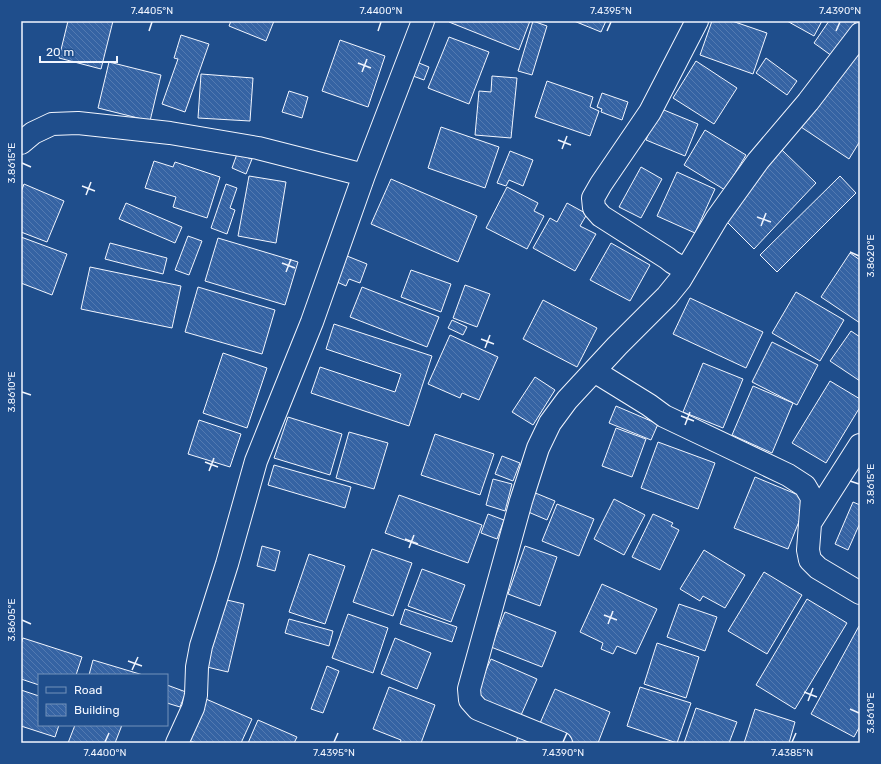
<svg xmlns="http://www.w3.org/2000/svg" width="881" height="764" font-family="Rubik,sans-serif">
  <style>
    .building { fill: url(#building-back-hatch); stroke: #f2f6ff }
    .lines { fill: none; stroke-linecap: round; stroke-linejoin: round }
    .minor-casing { stroke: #f2f6ff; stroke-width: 24 }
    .minor { stroke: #1f4e8c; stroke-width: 22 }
    .ticks { fill: none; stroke: #f2f6ff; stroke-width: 1.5 }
    .neatline { fill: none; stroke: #f2f6ff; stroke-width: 1.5 }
    .ticks-label { font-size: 10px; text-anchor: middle; fill: #f2f6ff }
  </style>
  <defs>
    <pattern id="building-back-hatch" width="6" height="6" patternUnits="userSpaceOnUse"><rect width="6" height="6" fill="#3563a3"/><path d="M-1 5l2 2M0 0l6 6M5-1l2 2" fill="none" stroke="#537ab1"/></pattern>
  </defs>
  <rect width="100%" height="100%" fill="#1f4e8c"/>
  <!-- building -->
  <path class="building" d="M68 21H113L101 69 59 58Z
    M231 21H274L266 41 229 26Z
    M450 21H530L519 50 449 22Z
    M533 21 547 26 532 75 518 71Z
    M574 21H606L601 32Z
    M712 21H732L767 33 753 74 700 55Z
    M787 21H822L814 36Z
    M829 21H856L832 56 814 43Z
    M181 35 209 44 185 112 162 104 178 59 174 58Z
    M449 37 489 52 469 104 428 88Z
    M340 40 385 56 368 107 322 91Z
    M851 50 860 56V141L849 159 801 127Z
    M766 58 797 81 787 95 756 73Z
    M696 61 737 88 714 124 673 98Z
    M109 62 161 75 150 121 98 108Z
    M419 63 429 67 424 80 413 76Z
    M201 74 253 78 250 121 198 118Z
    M492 76 517 78 511 138 475 135 479 91 491 92Z
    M547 81 593 97 590 107 599 111 590 136 535 117Z
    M289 91 308 97 302 118 282 112Z
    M602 93 628 102 622 120 601 112 602 109 597 107Z
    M659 108 698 124 685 156 646 140Z
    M441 127 499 147 485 188 428 168Z
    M705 130 746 155 725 190 684 165Z
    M782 150 816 183 754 249 720 215Z
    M510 151 533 160 523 186 509 180 506 186 497 183Z
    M237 154 252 159 246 174 232 168Z
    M154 161 173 167 175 162 220 177 207 218 173 207 176 197 145 188Z
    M641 167 662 179 641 218 619 207Z
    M677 172 715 189 695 233 657 216Z
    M249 176 286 182 276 243 238 236Z
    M840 176 856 193 777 272 760 255Z
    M391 179 477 216 458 262 371 224Z
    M24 184 64 201 47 242 21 232V192Z
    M226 184 237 188 230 208 235 210 227 234 211 228Z
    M507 187 538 203 534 211 544 216 527 249 486 228Z
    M126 203 182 227 175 243 119 219Z
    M567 203 587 214 580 226 596 234 575 271 533 248 550 218 557 222Z
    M188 236 202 241 189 275 175 270Z
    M21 237 67 254 52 295 21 283Z
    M218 238 298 262 285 305 205 281Z
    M110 243 167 258 163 274 105 259Z
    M611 243 650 265 630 301 590 280Z
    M850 253 860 260V323L821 297Z
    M347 256 367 264 360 283 349 279 346 286 337 282Z
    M90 267 181 286 172 328 81 309Z
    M411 270 451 284 441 312 401 297Z
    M465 285 490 294 477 327 453 318Z
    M198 287 275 310 262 354 185 332Z
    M362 287 439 317 427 347 350 317Z
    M796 292 844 320 820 361 772 333Z
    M690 298 763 332 746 368 673 334Z
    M543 300 597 328 577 367 523 339Z
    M452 320 467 327 463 335 448 328Z
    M334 324 432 356 409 426 311 393 320 367 395 392 401 374 326 349Z
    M851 331 860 337V381L830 361Z
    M450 335 498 357 479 400 462 393 460 398 428 384Z
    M772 342 818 365 797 405 752 382Z
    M223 353 267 368 247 428 203 413Z
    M703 363 743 379 723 428 683 412Z
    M535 377 555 390 533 425 512 412Z
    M830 381 860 399V407L826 463 792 443Z
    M753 386 793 403 772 453 732 435Z
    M616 406 658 424 651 440 609 423Z
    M288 417 342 434 330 475 274 458Z
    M199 420 241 434 230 467 188 454Z
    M616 428 646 439 632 477 602 466Z
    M349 432 388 443 374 489 336 478Z
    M435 434 494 454 480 495 421 475Z
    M658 442 715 463 698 509 641 488Z
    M502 456 520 463 513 481 495 474Z
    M274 465 351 487 345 508 268 485Z
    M755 477 808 499 788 549 734 528Z
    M493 479 512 484 505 511 486 505Z
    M533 492 555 501 547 520 526 511Z
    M399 495 482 525 468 563 385 533Z
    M614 499 645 515 624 555 594 539Z
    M853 502 860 505V523L848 550 835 544Z
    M557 504 594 519 579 556 542 541Z
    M488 514 504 520 497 539 481 533Z
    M653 514 673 523 671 526 679 530 660 570 632 557Z
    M262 546 280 551 275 571 257 566Z
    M525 546 557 557 540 606 508 594Z
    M372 549 412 563 393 616 353 602Z
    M704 550 745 575 725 608 703 596 700 601 680 589Z
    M309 554 345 566 325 624 289 612Z
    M422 569 465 585 451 622 408 606Z
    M764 572 802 595 767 654 728 631Z
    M602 584 657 609 636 654 617 646 613 654 601 649 603 643 580 632Z
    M223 599 244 604 228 672 207 667Z
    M807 599 847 623 795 709 756 685Z
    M679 604 717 617 705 651 667 637Z
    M405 609 457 627 452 642 400 624Z
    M505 612 556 632 542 667 491 647Z
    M348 614 388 628 373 673 332 658Z
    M289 619 333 631 329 646 285 633Z
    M859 626H860V726L854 737 811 714Z
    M23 638 82 657 76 675H39V685L21 679V644Z
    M395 638 431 653 417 689 381 674Z
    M657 643 699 657 686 698 644 684Z
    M491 659 537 679 518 722 472 701Z
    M93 660 143 675H89Z
    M327 666 339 671 323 713 311 709Z
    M167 685 186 692 180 707 167 703Z
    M389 687 435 705 421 743H400L401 740 373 729Z
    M640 687 691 703 677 743 627 726Z
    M555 689 610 712 598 743H568L537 730Z
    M21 690 39 696V725H59L55 737 21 726Z
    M206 699 252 719 241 743H196L188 740Z
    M696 708 737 722 729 743H684Z
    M755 709 795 722 789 743H744Z
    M258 720 297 737 294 743H248Z
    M75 725H122L115 743H68Z
    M518 736 543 743H516Z"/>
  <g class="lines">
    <!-- minor casing -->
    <g class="minor-casing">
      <path id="minor" d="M21 143 33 133 52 124 78 123 170 133 258 148 364 175
        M686 270 672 262 667 258 601 216 594 208 593 198 601 184 650 112 697 21
        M594 371 649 405 664 416 788 475 805 486 812 498 808 550 810 560 818 568 860 593
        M812 520 860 445
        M177 743 193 708 196 695 197 667 201 646 227 564 256 461 312 322 364 175 423 21
        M561 743 478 709 470 700 469 689 521 501 538 448 550 423 567 400 617 346 667 296 680 280 717 218 758 161 808 102 860 34"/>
    </g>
    <!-- minor -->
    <use href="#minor" class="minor"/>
  </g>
  <!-- ticks -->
  <path class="ticks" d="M149 31 152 22M378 31 381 22M607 31 611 22M836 31 840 22M358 63 371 68M362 72 367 59M558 140 571 145M562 149 567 136M22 163 31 167M82 186 95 191M86 195 91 182M757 217 771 222M761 226 766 213M850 252 859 256M282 263 295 268M286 272 291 259M481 339 494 344M485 348 490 335M22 392 31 395M681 416 694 421M685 425 690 412M205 462 218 467M209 471 214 458M850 481 859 484M405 539 418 544M409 548 414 535M604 615 617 620M22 620 31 624M608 624 613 611M128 661 142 666M132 670 138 657M804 692 817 697M808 701 813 688M850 709 859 713M105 742 109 733M334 742 338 733M563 742 567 733M792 742 796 733"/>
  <!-- border -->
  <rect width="881" height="764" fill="none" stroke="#1f4e8c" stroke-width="44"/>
  <!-- legend -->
  <rect x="38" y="674" width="130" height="52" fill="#1f4e8c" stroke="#7391ba"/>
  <rect x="46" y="687" width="20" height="6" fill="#1f4e8c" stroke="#7391ba"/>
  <text x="74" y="694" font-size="12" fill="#f2f6ff">Road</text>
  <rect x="46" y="704" width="20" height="12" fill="url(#building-back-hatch)" stroke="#7391ba"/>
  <text x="74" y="714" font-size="12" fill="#f2f6ff">Building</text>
  <!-- scale -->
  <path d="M40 56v6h77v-6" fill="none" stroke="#f2f6ff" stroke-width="2"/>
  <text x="46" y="56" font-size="12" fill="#f2f6ff" stroke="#1f4e8c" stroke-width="3" paint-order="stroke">20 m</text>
  <rect x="22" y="22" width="837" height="720" class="neatline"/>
  <g class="ticks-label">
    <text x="152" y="14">7.4405°N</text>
    <text x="381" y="14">7.4400°N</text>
    <text x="611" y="14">7.4395°N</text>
    <text x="840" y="14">7.4390°N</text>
    <text transform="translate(11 163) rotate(-90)" y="4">3.8615°E</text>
    <text transform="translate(870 256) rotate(-90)" y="4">3.8620°E</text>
    <text transform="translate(11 392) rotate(-90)" y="4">3.8610°E</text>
    <text transform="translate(870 484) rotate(-90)" y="4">3.8615°E</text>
    <text transform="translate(11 620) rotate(-90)" y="4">3.8605°E</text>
    <text transform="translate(870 713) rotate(-90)" y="4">3.8610°E</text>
    <text x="105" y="756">7.4400°N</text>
    <text x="334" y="756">7.4395°N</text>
    <text x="563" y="756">7.4390°N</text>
    <text x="792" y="756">7.4385°N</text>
  </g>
</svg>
